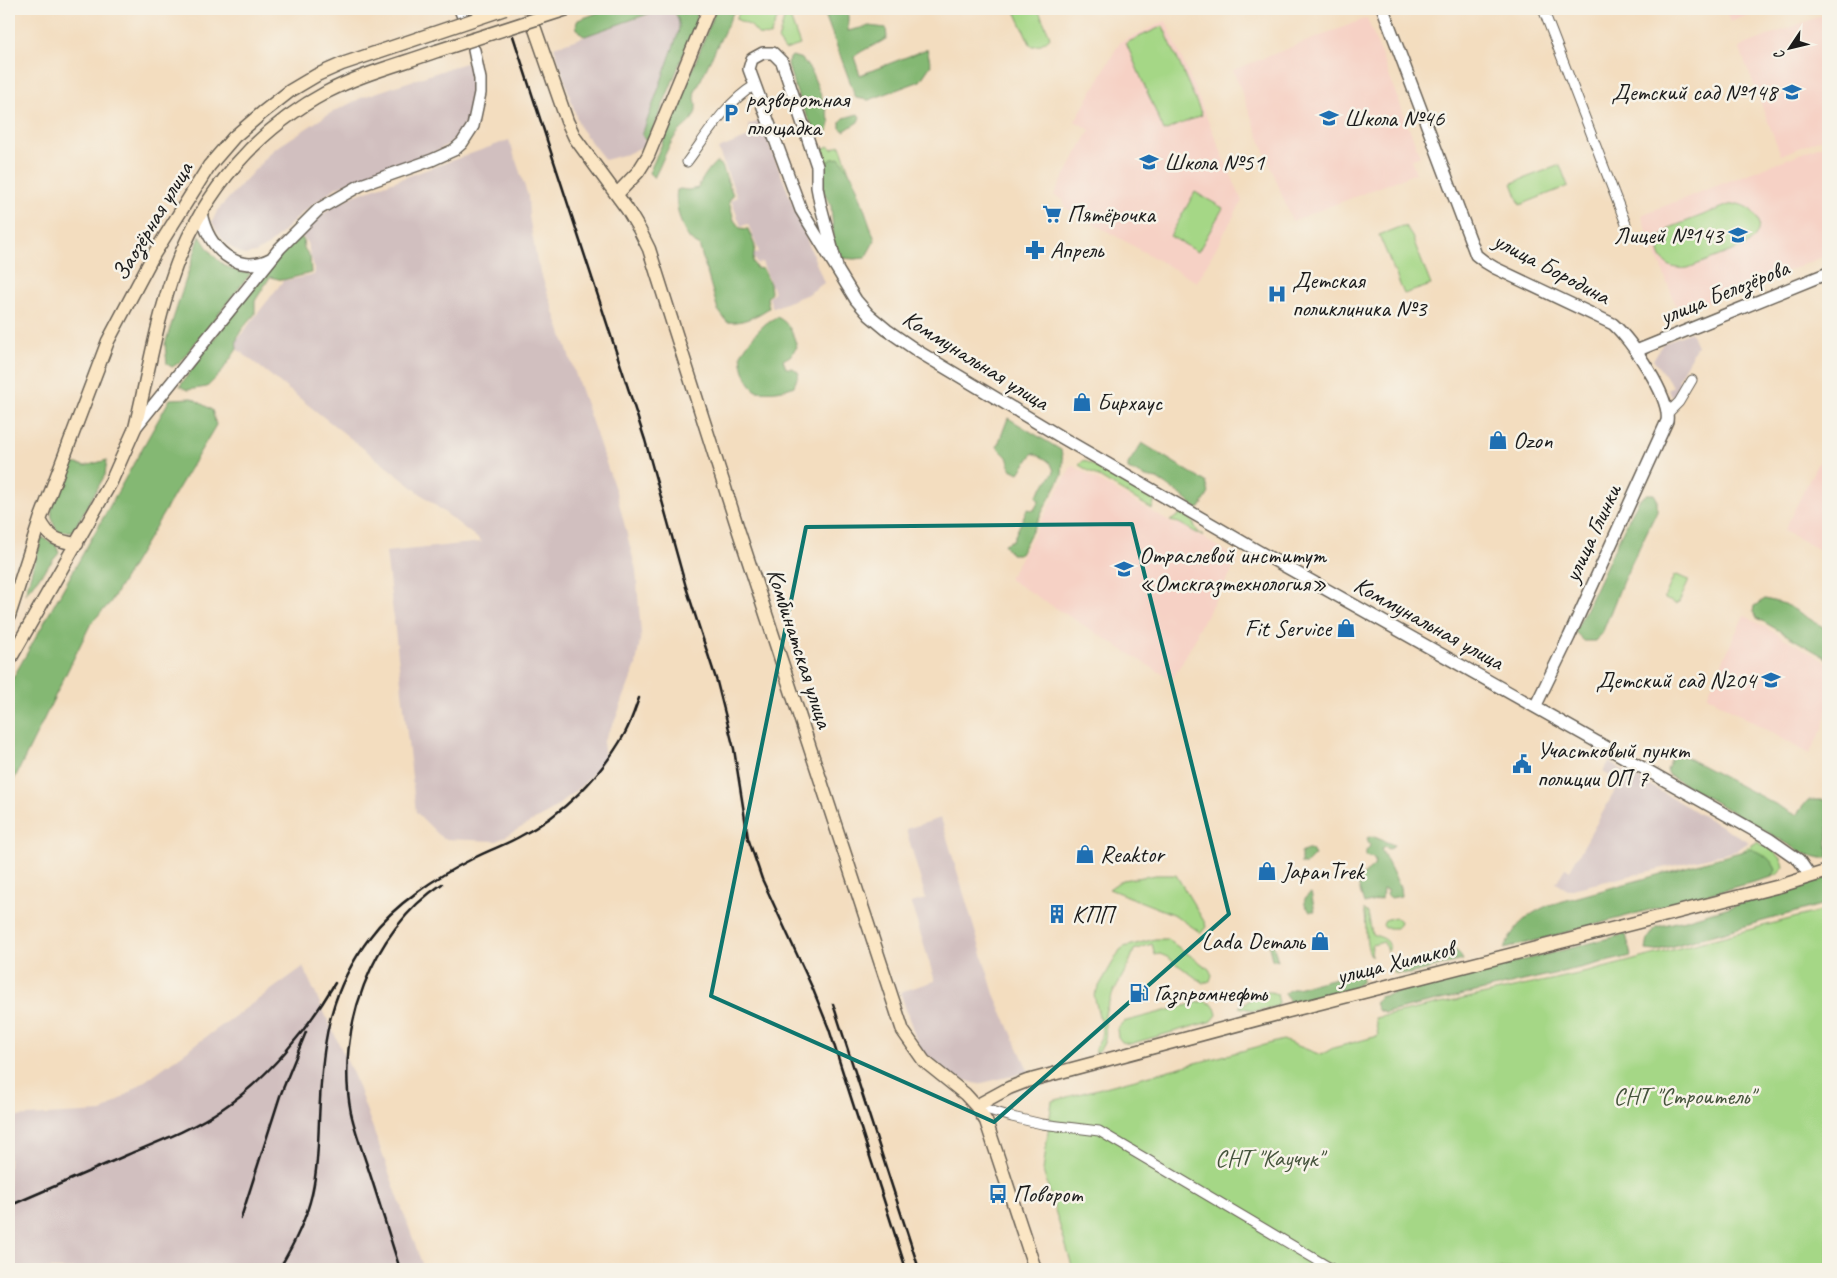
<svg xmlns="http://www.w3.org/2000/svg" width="1837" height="1278" font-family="Caveat,sans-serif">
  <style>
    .built { fill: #f6d1c5 }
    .industrial { fill: #d1bfbf }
    .green { fill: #a5d786; stroke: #607a51 }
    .forest { fill: #84b873; stroke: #506a48 }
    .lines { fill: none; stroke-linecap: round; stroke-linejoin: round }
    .tertiary-tunnel { stroke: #c8b69e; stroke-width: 11; stroke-dasharray: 11 5.5; stroke-linecap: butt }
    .secondary-tunnel { stroke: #c8b69e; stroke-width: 12; stroke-dasharray: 12 6; stroke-linecap: butt }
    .minor-casing { stroke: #676055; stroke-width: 11 }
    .tertiary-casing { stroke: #676055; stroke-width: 14 }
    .secondary-casing { stroke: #676055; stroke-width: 15 }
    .minor { stroke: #fff; stroke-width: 9 }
    .tertiary { stroke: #fff; stroke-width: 11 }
    .secondary { stroke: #fbe6c4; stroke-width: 12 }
    .rail { stroke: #1c1c1c; stroke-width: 2.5 }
    .secondary-bridge-casing { stroke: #676055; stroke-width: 15; stroke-linecap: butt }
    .secondary-bridge { stroke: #fbe6c4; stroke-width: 12 }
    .marked { fill: none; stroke: #0f766e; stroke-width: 4; stroke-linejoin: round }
    .labels { text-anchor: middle; stroke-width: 5; stroke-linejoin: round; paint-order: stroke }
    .poi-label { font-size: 24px; fill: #1c1c1c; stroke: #f7f3e8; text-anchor: start }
    .street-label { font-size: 24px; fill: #1c1c1c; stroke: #f7f3e8 }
    .park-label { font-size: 24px; fill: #45543c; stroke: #f7f3e8 }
  </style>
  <rect width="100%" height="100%" fill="#f7f3e8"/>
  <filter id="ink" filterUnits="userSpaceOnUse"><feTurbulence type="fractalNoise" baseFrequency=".02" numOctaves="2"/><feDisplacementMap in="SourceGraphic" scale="10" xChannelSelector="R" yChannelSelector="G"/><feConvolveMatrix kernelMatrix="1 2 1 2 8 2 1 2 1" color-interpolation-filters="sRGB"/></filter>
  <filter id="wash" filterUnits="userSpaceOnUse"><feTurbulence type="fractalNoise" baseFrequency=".0096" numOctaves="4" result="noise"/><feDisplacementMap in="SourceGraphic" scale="20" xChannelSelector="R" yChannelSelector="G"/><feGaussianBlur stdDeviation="1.12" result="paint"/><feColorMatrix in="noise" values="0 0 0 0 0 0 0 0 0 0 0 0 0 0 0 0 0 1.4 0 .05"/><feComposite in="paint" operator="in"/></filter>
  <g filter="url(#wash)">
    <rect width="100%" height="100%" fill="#f3ddbf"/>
    <!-- built -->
    <path class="built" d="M1725 9H1764L1730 22Z
      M1828 13V136L1781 155 1739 47Z
      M1367 18 1420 156 1411 160 1416 173 1292 221 1233 70Z
      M1166 21 1242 201 1197 282 1066 208 1063 200 1054 195 1090 130 1075 121 1120 42Z
      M1828 143V255L1679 313 1641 215Z
      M1828 442V554L1784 531Z
      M1072 465 1173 524H1180L1239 559 1197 631V636L1172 680 1009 579Z
      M1744 615 1828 663V705L1823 728 1809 754 1707 696Z"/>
    <!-- industrial -->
    <path class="industrial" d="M662 10 672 12 677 17 680 23 678 34 642 136 646 145 627 154 605 160 580 128 554 47Z
      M471 61 473 90 470 112 461 131 451 142 439 150 337 187 303 212 269 245 255 253 244 255 229 246 219 235 212 222 217 211 273 150 327 115 363 97Z
      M760 121 824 283 808 294 773 308 769 298 774 292 762 262 757 264 753 255 759 252 748 224 741 226 731 200 737 197 718 149 751 136 748 125Z
      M509 140 528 196 529 216 537 262 617 495 636 570 641 634 636 665 616 718 603 742 605 758 585 783 551 811 497 841 443 839 416 812 386 552 482 542 237 349 236 341 283 281 314 275 315 271 307 243 301 234 310 224 336 204 356 195Z
      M1691 332 1697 346 1678 379 1682 385 1677 394 1672 397 1668 390 1673 386 1653 360 1663 343Z
      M1609 762 1749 842 1736 851 1568 890 1556 883 1565 868 1570 870 1620 782 1603 772Z
      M941 818 994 994 1029 1072 978 1084 954 1077 920 1050 900 992 935 981 911 903 926 899 906 829Z
      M303 967 354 1076 424 1269H9V1117L102 1112Z"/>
    <!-- green -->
    <path class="green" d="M741 9H781L770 36 759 35 751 26 736 19Z
      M787 9 800 45 785 50 778 40Z
      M1014 9H1038L1049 34 1050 37C1047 42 1036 47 1031 46Z
      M1163 26 1202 115 1164 131 1126 43Z
      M840 145 852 180 825 182 818 152 828 146 832 149Z
      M1560 165 1568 186 1520 205 1512 183Z
      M1195 192 1223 208 1198 252 1170 236Z
      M1738 204C1762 210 1766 233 1745 246L1688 268C1659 273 1648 242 1672 227L1729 205Z
      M1402 226 1406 227 1411 234 1431 285 1404 294 1379 235Z
      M1084 460 1155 499 1152 509 1079 465Z
      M1182 513 1191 519 1198 532 1203 535 1202 536 1179 523 1170 521Z
      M1677 575 1688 580V583L1679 602 1676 604 1665 599V596L1674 576Z
      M1757 842C1768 848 1782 853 1784 867L1777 875 1768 878 1737 854Z
      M1156 875H1176L1205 923 1206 927 1201 933 1175 915 1109 889 1122 880Z
      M1364 909 1368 913 1372 934C1381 938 1391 938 1389 950L1387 952 1384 942 1372 945 1371 956C1363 941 1368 925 1364 909Z
      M1828 909V1269H1073L1043 1171 1052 1101 1283 1040 1321 1055 1333 1048 1378 1036 1375 1018 1592 971Z
      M1395 917 1400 921 1399 925 1396 928H1385L1383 925 1385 920Z
      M1155 939H1167L1209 969 1212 975 1210 981 1203 983 1167 957 1160 954 1155 955 1152 944 1134 950C1128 970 1114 987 1107 1007 1100 1024 1113 1035 1098 1052H1095V1049L1103 1033 1094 995 1120 950 1124 947Z
      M1261 992H1271L1277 994 1279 1003 1277 1006 1256 1011 1239 1007Z
      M1203 1001 1212 1004 1216 1010 1217 1015 1212 1021 1130 1044 1122 1042 1118 1037 1117 1029 1123 1022Z"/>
    <!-- forest -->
    <path class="forest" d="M608 9H697V21L650 137 645 140 642 135 678 34C681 20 678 10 662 9L585 36 582 35C578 31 574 26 578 20Z
      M716 9H735L694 94C702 121 686 121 674 138 666 150 661 165 654 178L649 173 675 114Z
      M823 9H848V31L869 26 886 28 887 38C876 46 864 48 854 57L860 75 927 49 931 65 920 81 869 100 856 98Z
      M792 56 802 59 811 71 824 102 830 123 828 131 820 134C805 122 793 82 787 62Z
      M858 114 860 117 858 122 844 131 840 128V122L844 118Z
      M840 158 854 179 875 240 865 258 854 259 842 258 834 243 831 206 823 191V166L832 159Z
      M716 162 722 166 733 195 729 201 734 220 740 228 748 229 755 246 753 261 756 268 763 269 770 284 771 293 767 298 769 308C757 316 742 324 727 322L718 310 699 245C695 243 692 242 689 238 681 229 674 202 677 190L680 189 688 190 698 188C701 180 710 167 716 162Z
      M298 235 303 239 304 248 310 257 311 273 283 280 270 277 255 301V314C246 325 234 334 237 349L220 374 207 387 187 390 180 386C217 333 255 283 298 235Z
      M200 236C212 256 225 273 251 273L180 362 172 367 167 364 165 344Z
      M777 317C790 323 793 334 797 347L790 356 783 360 786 368H793L799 373 794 386C781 392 770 392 756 391 746 380 742 370 741 354 750 341 761 323 777 317Z
      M192 398 212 410 216 425 110 603 91 623 9 790V685L170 399Z
      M1008 418 1061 450 1063 460 1062 475 1020 554H1011L1004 544 1013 540 1027 509 1034 510 1039 501 1036 496 1054 472C1052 460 1043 458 1033 453L1019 473 1011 469 1007 457 997 447Z
      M1142 443 1206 482 1209 493 1200 508 1197 509 1180 494 1157 479 1146 477 1128 469V464Z
      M107 460 105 475 73 531 59 532C41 513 60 483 69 462L85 466Z
      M1647 494H1654L1657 499V511L1623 581 1603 631 1595 641H1584L1575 632 1627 522 1639 500Z
      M42 537 56 545 59 553 25 594Z
      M1765 599 1785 604 1828 630V659L1757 618 1753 612 1754 606Z
      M1678 753 1796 815 1808 800H1828V858H1821L1805 854 1670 776 1667 770 1672 758Z
      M1372 836 1394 845 1392 848 1388 849 1385 846 1381 849 1400 887 1401 896 1391 898 1387 895 1388 891 1383 889 1382 899 1364 904 1357 880 1374 866 1375 861 1373 858 1366 856V851L1370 846 1367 838Z
      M1751 849C1763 854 1771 858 1776 870L1772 877 1504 949C1515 925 1525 916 1549 905Z
      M1307 850H1312L1315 855 1306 864H1301V853Z
      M1828 878V903L1655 951 1646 950 1648 939 1656 927 1685 920Z
      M1311 893 1315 911H1310C1303 904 1302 898 1311 893Z
      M1626 934 1631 956 1385 1013 1378 1010 1375 1003 1379 997Z
      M1271 936 1278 961 1272 959 1267 939Z
      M1455 950 1459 953 1463 960 1409 974 1394 973 1392 969 1397 965Z
      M1355 973 1361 975 1362 981C1353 994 1311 999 1295 1004L1290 1003 1285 993 1289 990Z"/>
  </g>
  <g filter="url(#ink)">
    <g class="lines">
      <!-- tertiary-tunnel -->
      <path class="tertiary-tunnel" d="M463 17 473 49"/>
      <!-- secondary-tunnel -->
      <path class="secondary-tunnel" d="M528 9 535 29"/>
      <!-- minor casing -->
      <g class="minor-casing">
        <path id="minor" d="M1543 9 1626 224
          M687 162C707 135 725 103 755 85
          M1668 413 1679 402 1692 380
          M976 1106 1012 1117 1042 1124 1099 1131 1332 1269"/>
      </g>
      <!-- tertiary casing -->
      <g class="tertiary-casing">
        <path id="tertiary" d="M460 9 463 17
          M1383 9 1476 255 1485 262 1495 268 1613 324C1631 340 1671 397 1667 421L1569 637 1535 707
          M201 213C208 247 236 277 272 258
          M837 267 820 203 817 187V166L782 62 773 53H763L752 59 749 69 801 210 856 300 869 315 887 330 919 352 1061 437 1258 551 1769 839 1799 860 1810 876
          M1636 351 1828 273
          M135 428 280 248 319 209 361 185 432 160 454 150 462 143 473 126 480 93V79L474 50"/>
      </g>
      <!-- secondary casing -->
      <g class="secondary-casing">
        <path id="secondary" d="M535 29 567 121 575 138 627 209 639 229 649 249 739 532 903 1031 924 1061 965 1094 976 1106 986 1121 1035 1269
          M617 194 638 172 648 156 709 9
          M40 520C49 538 57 541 77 544
          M9 616 40 520 108 341 154 254 209 166 234 137 262 113 290 91 317 75 342 64 431 34
          M9 661 111 482 135 428C148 374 157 318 176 266 204 191 256 130 327 92 361 74 401 64 437 51
          M976 1106 1009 1088 1027 1081 1285 1012 1780 886 1828 871"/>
      </g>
      <!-- minor -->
      <use href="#minor" class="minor"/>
      <!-- tertiary -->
      <use href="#tertiary" class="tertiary"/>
      <!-- secondary -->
      <use href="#secondary" class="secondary"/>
      <!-- rail -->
      <path class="rail" d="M513 36 645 440 686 587 717 682 734 749 748 838 762 879 812 987 829 1029 906 1269
        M833 1004 919 1269
        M9 1206C48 1189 88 1172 127 1155 160 1141 193 1129 222 1109 267 1079 308 1029 335 983
        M241 1218 280 1096 306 1032
        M279 1269C293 1246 306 1220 312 1194 319 1163 318 1131 320 1100 323 1036 331 989 370 937 394 904 438 876 474 858 489 850 505 845 519 837 563 815 601 776 625 733 631 722 635 709 639 698
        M400 1269C389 1235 379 1201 368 1168 362 1150 355 1131 351 1113 335 1031 371 931 442 884"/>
      <!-- secondary-bridge casing -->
      <g class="secondary-bridge-casing">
        <path id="secondary-bridge" d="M431 34 505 9
          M437 51 567 9"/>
      </g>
      <!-- secondary-bridge -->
      <use href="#secondary-bridge" class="secondary-bridge"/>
    </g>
  </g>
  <!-- marked area -->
  <path class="marked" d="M1132 524 1229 914 994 1122 711 996 806 527Z"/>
  <!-- icons -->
  <defs>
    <g id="school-bare" transform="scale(1.5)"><path d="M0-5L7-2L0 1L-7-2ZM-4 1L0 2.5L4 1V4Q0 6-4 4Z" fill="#1f6fb2" stroke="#f7f3e8" stroke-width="2.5" paint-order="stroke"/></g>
    <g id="parking-bare" transform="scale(1.5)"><path d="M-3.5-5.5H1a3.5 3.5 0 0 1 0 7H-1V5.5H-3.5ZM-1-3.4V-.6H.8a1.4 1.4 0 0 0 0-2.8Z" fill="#1f6fb2" stroke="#f7f3e8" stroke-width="2.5" paint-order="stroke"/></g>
    <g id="supermarket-bare" transform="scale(1.5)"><path d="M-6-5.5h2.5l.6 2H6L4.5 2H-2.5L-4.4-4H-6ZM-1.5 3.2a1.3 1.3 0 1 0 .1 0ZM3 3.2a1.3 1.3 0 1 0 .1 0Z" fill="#1f6fb2" stroke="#f7f3e8" stroke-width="2.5" paint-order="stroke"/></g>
    <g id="pharmacy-bare" transform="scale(1.5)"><path d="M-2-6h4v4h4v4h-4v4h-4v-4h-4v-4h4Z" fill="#1f6fb2" stroke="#f7f3e8" stroke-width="2.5" paint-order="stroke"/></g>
    <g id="hospital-bare" transform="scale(1.5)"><path d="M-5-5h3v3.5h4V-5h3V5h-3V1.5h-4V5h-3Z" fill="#1f6fb2" stroke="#f7f3e8" stroke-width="2.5" paint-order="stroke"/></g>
    <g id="shop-bare" transform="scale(1.5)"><path d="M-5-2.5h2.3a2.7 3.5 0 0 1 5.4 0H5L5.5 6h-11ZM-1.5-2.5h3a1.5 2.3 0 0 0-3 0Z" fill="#1f6fb2" stroke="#f7f3e8" stroke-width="2.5" paint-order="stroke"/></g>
    <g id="university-bare" transform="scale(1.5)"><path d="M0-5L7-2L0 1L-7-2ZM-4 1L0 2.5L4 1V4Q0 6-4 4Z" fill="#1f6fb2" stroke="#f7f3e8" stroke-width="2.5" paint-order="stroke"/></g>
    <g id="civic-bare" transform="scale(1.5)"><path d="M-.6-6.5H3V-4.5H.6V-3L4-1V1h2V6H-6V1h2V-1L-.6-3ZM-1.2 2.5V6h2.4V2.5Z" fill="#1f6fb2" stroke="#f7f3e8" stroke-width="2.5" paint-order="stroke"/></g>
    <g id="building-bare" transform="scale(1.5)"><path d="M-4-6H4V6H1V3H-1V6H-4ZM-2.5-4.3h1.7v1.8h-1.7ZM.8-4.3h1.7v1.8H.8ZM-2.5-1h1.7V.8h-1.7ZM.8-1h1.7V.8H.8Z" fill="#1f6fb2" stroke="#f7f3e8" stroke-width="2.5" paint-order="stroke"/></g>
    <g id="fuel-bare" transform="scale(1.5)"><path d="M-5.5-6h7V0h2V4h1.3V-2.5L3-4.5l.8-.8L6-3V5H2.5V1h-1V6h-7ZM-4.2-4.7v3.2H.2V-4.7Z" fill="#1f6fb2" stroke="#f7f3e8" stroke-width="2.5" paint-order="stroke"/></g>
    <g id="bus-bare" transform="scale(1.5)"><path d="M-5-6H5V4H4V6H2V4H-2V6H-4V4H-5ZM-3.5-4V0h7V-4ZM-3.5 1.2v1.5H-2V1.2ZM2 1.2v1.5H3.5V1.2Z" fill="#1f6fb2" stroke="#f7f3e8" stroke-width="2.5" paint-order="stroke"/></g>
  </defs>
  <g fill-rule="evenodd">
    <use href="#school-bare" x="1792" y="92"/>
    <use href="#parking-bare" x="731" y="113"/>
    <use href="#school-bare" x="1329" y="118"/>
    <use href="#school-bare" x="1149" y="162"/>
    <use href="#supermarket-bare" x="1052" y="214"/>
    <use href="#school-bare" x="1738" y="235"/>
    <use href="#pharmacy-bare" x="1035" y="250"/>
    <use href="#hospital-bare" x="1277" y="294"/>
    <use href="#shop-bare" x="1082" y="402"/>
    <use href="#shop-bare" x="1498" y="440"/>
    <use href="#university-bare" x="1124" y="569"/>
    <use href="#shop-bare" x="1346" y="628"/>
    <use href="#school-bare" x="1771" y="680"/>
    <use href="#civic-bare" x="1522" y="764"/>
    <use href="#shop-bare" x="1085" y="854"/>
    <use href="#shop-bare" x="1267" y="871"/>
    <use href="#building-bare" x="1057" y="914"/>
    <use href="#shop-bare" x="1320" y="941"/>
    <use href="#fuel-bare" x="1139" y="993"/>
    <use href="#bus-bare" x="998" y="1194"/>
  </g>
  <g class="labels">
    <!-- poi labels -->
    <g class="poi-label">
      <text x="1777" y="100" text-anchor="end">Детский сад №148</text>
      <text x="746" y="107">разворотная<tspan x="746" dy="28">площадка</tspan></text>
      <text x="1344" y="126">Школа №46</text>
      <text x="1164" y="170">Школа №51</text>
      <text x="1067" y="222">Пятёрочка</text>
      <text x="1723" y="243" text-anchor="end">Лицей №143</text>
      <text x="1050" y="258">Апрель</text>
      <text x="1292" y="288">Детская<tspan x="1292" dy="28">поликлиника №3</tspan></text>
      <text x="1097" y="410">Бирхаус</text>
      <text x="1513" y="448">Ozon</text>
      <text x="1139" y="563">Отраслевой институт<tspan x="1139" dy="28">«Омскгазтехнология»</tspan></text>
      <text x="1331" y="636" text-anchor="end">Fit Service</text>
      <text x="1756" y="688" text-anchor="end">Детский сад N204</text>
      <text x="1537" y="758">Участковый пункт<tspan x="1537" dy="28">полиции ОП 7</tspan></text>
      <text x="1100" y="862">Reaktor</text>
      <text x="1282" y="879">JapanTrek</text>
      <text x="1072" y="922">КПП</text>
      <text x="1305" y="949" text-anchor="end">Lada Dеталь</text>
      <text x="1154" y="1001">Газпромнефть</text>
      <text x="1013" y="1202">Поворот</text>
    </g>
    <!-- street labels -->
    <g class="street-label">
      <text transform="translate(152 221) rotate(-59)" y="8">Заозёрная улица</text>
      <text transform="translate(1552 268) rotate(28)" y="8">улица Бородина</text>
      <text transform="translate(1724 292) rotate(-22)" y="8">улица Белозёрова</text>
      <text transform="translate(976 360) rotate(32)" y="8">Коммунальная улица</text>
      <text transform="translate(1592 533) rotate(-65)" y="8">улица Глинки</text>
      <text transform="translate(1429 623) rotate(29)" y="8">Коммунальная улица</text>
      <text transform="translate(800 648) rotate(72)" y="8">Комбинатская улица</text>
      <text transform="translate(1395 962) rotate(-14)" y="8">улица Химиков</text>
    </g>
    <!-- park labels -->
    <g class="park-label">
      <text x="1684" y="1104">СНТ "Строитель"</text>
      <text x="1269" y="1166">СНТ "Каучук"</text>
    </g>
  </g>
  <!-- margin -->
  <rect width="1837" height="1278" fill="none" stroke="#f7f3e8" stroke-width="30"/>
  <!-- north arrow -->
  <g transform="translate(1790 48) rotate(235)" stroke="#f7f3e8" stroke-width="4" paint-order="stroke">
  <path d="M0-4L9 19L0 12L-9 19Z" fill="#1c1c1c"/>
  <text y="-8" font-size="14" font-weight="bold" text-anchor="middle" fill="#1c1c1c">С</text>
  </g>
</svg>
